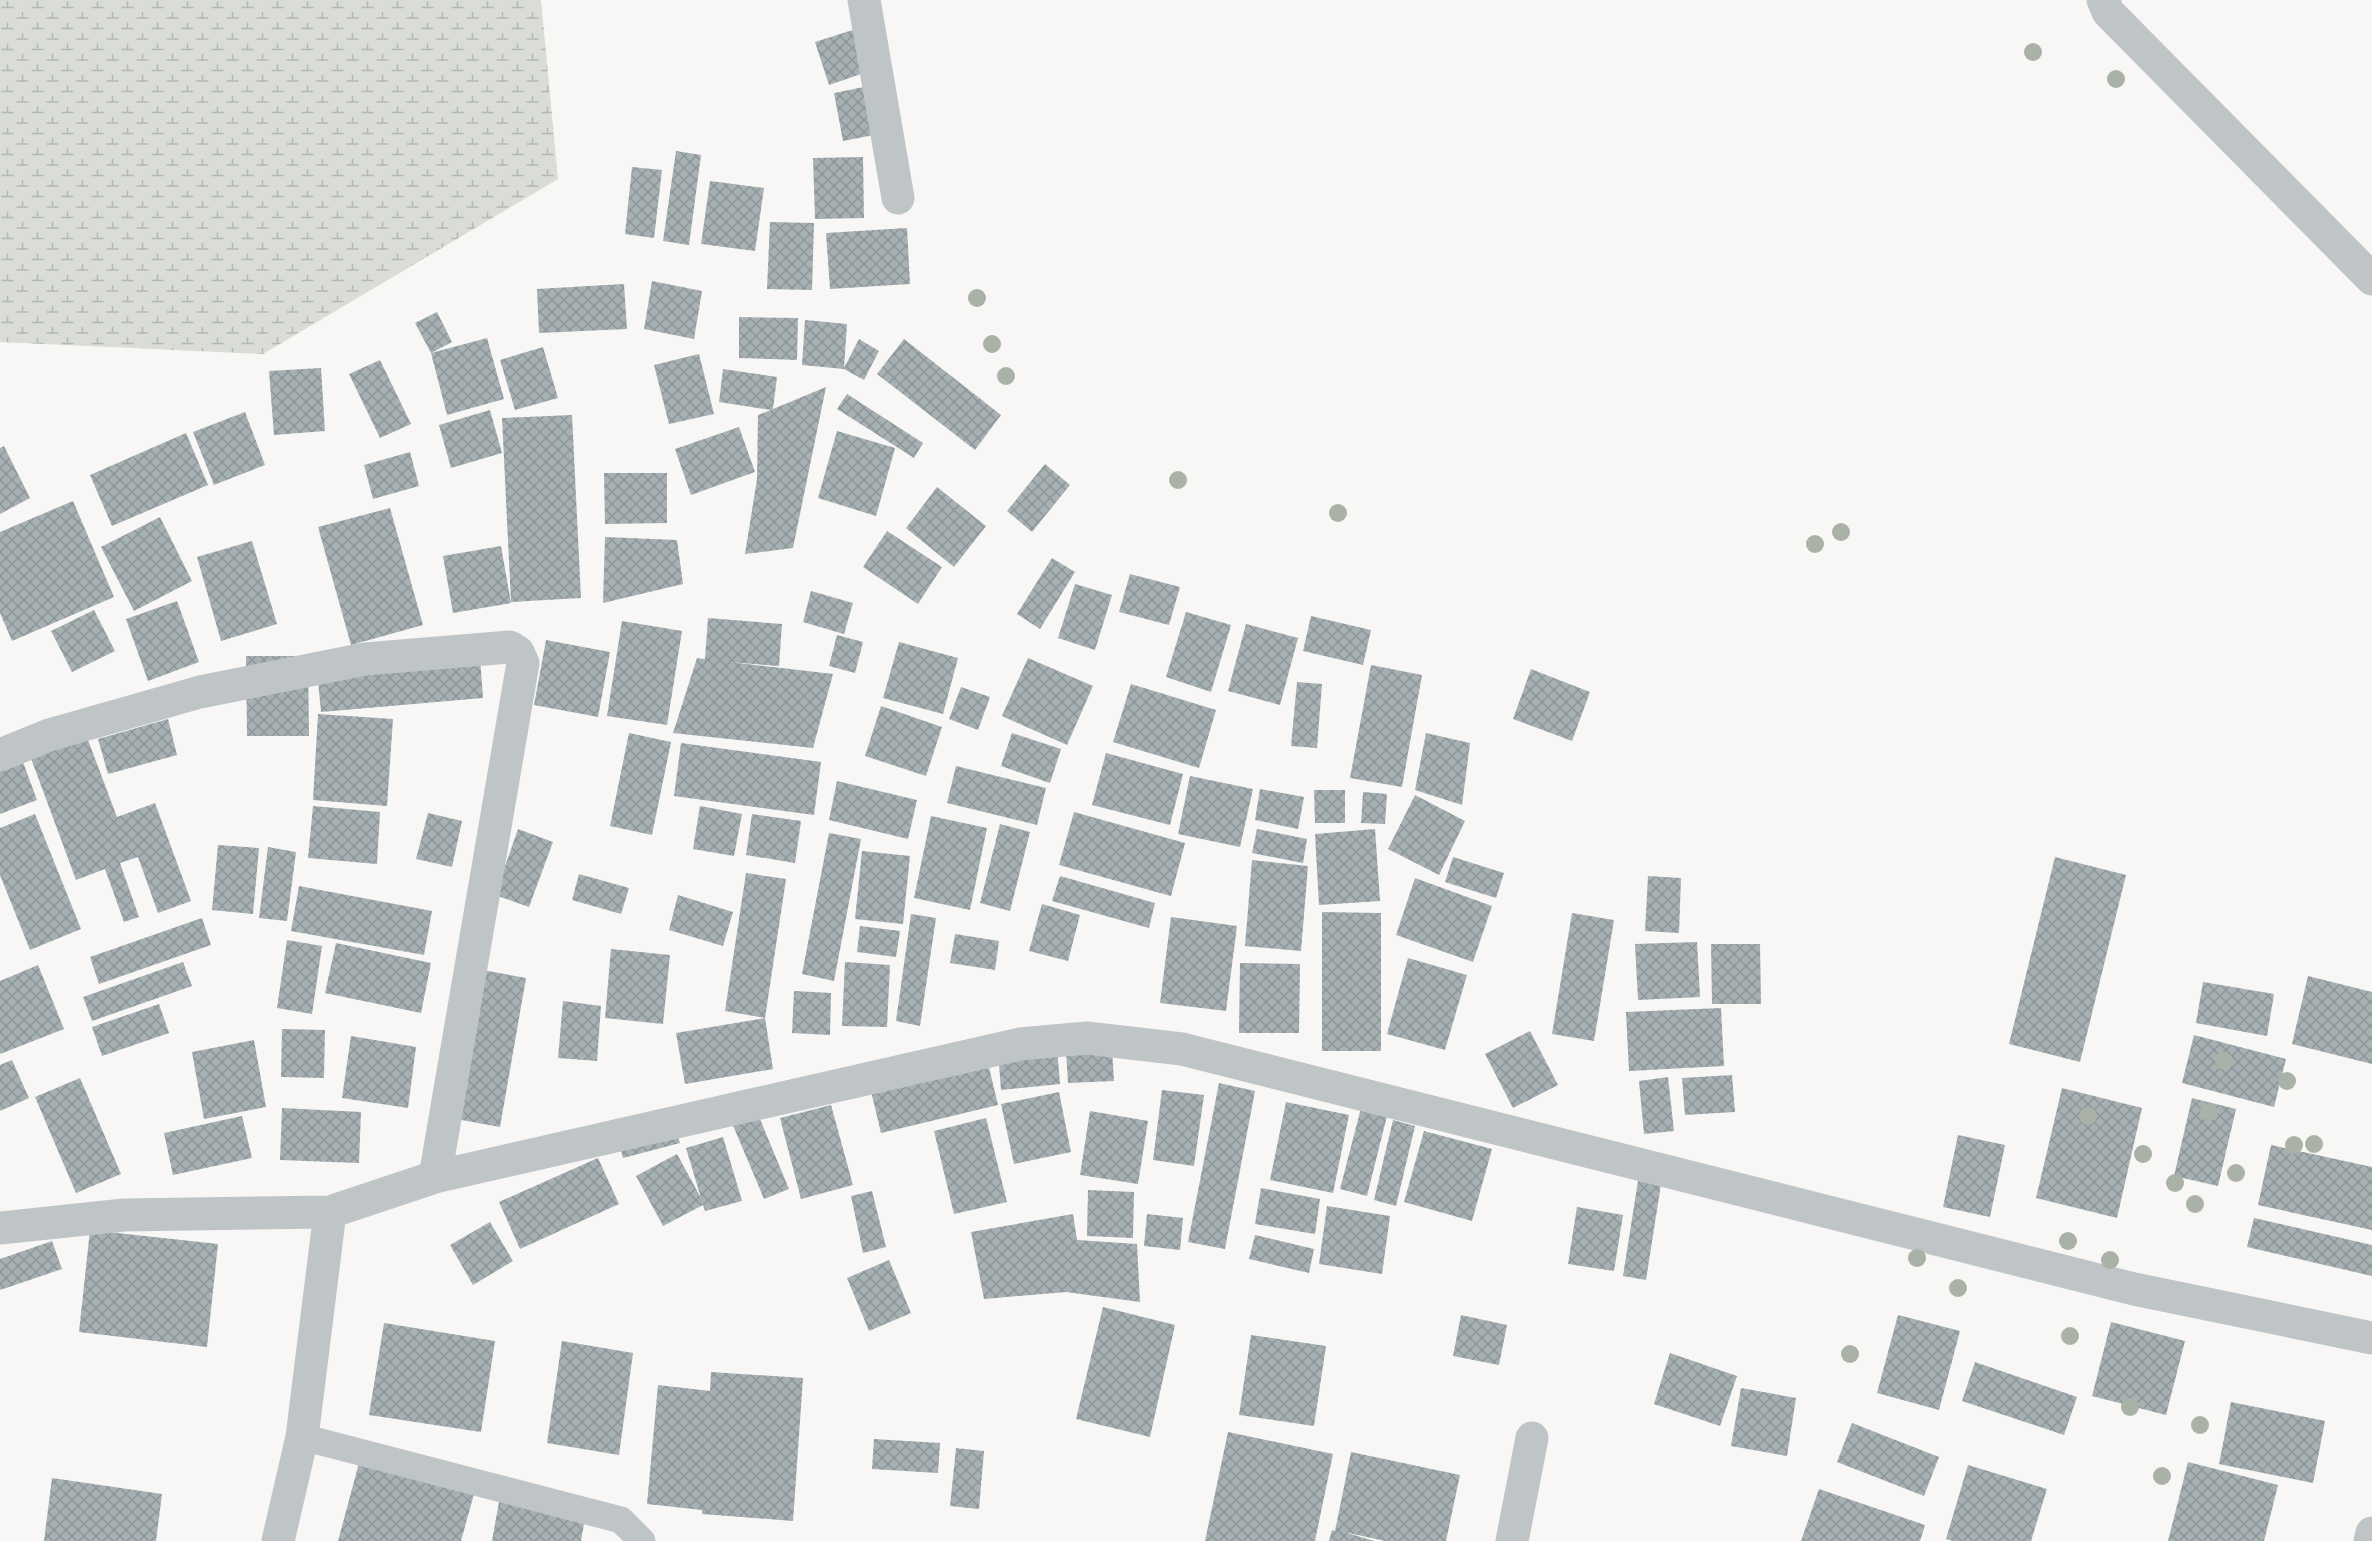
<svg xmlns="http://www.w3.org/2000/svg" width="2372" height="1541" font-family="'Nunito Sans',sans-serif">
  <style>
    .wetland { fill: url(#wetland-marsh) }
    .building { fill: url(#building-cross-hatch) }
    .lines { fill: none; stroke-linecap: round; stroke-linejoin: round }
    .lane { stroke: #bfc5c7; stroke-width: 27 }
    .street { stroke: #bfc5c7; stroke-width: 33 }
    .tree { fill: #aab1a6 }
  </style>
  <defs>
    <pattern id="wetland-marsh" width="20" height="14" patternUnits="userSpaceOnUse" patternTransform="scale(1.5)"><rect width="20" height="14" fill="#d9ddd5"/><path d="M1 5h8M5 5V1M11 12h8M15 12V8" fill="none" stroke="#b4b8b2"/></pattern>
    <pattern id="building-cross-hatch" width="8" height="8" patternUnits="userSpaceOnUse" patternTransform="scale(1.5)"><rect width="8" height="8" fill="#a7b1b4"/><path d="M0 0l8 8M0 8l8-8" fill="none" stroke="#8c9598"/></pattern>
  </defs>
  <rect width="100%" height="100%" fill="#f8f7f6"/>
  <!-- wetland -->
  <path class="wetland" d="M0 0H541L558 179 263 354 0 342Z"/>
  <!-- building -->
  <path class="building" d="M862 27 876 69 829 85 815 42Z
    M874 85 884 133 843 141 834 93Z
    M676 151 701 155 689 245 663 241Z
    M863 157 864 218 815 219 813 158Z
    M632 167 662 170 654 238 625 234Z
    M710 181 764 188 755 251 701 244Z
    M770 222 814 223 812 290 767 289Z
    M907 228 910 284 830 289 826 233Z
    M652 281 702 291 694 339 644 329Z
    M624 284 627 329 539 333 537 289Z
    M437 312 452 342 431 353 487 338 504 399 447 415 431 353 415 323Z
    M739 317 798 318 797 360 739 358Z
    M805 320 847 324 844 368 859 339 879 351 864 380 844 369 802 365Z
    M904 339 1001 415 975 450 877 374Z
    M543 347 558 398 515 410 500 360Z
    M699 354 714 414 669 424 654 365Z
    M380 360 411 424 380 438 349 374Z
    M321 368 325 431 274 435 269 371Z
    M723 369 777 377 773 409 826 387 793 548 745 554 757 479 758 415 771 410 719 402Z
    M847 394 923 443 914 458 837 409Z
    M490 410 502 453 451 468 439 425Z
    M245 412 265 465 214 485 193 432Z
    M572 415 581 598 511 602 502 418Z
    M739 427 755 472 691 495 675 449Z
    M837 431 895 448 876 516 818 498Z
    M186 433 208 485 112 526 90 475Z
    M4 446 30 498 0 514V448Z
    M410 452 419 486 373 499 364 465Z
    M1045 464 1070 485 1032 532 1007 511Z
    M604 473H667V523L605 524Z
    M937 487 986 526 954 567 906 528Z
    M73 501 114 597 12 641 0 613V532Z
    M390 508 423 625 351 645 318 527Z
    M160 517 192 581 134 611 101 547Z
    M887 531 942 567 918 604 863 567Z
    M605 537 677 540 683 584 603 603Z
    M252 541 277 624 221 641 197 557Z
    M501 546 511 603 453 613 443 556Z
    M1052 558 1075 572 1040 629 1017 614Z
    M1130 574 1180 587 1169 625 1119 612Z
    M1075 584 1112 595 1095 650 1058 638Z
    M811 591 853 603 844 634 803 622Z
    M177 601 199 662 148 681 126 619Z
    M94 610 115 651 72 672 51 631Z
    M1186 612 1231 625 1211 692 1166 677Z
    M1311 616 1371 630 1363 665 1303 651Z
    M708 618 782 624 779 666 729 662 833 674 813 748 673 733 697 658 705 659Z
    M622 621 682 631 667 725 607 716Z
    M1246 624 1298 638 1280 705 1228 691Z
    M837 635 863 642 855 673 829 666Z
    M546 640 610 652 598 717 534 705Z
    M899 642 958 658 943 714 883 698Z
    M479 645 483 698 321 712 316 660Z
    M246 656H308L309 736H247Z
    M1028 658 1093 686 1067 745 1002 716Z
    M1371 665 1422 675 1402 787 1350 778Z
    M1531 669 1590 692 1572 741 1513 719Z
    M1297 682 1322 684 1317 748 1291 746Z
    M1131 684 1216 710 1199 768 1113 742Z
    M961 687 990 697 978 730 949 719Z
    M881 706 942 727 926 776 865 756Z
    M318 714 393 719 387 806 313 800Z
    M168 719 177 755 108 774 98 739Z
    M85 732 117 817 155 803 191 901 158 913 138 857 120 863 139 917 124 922 105 869 76 880 29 753Z
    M629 733 671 742 652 835 610 826Z
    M1012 733 1061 749 1050 783 1001 766Z
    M1426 733 1470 743 1462 805 1415 790Z
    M681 743 821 762 814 815 674 796Z
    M1106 753 1183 774 1170 825 1092 805Z
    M20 754 37 800 0 814V761Z
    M956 766 1046 788 1037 825 947 803Z
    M1190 776 1253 789 1240 847 1178 834Z
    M837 781 917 800 908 839 829 820Z
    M1260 789 1304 797 1298 829 1255 820Z
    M1314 790H1345V823H1315Z
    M1363 792 1387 794 1385 824 1361 823Z
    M1415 795 1465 821 1439 875 1388 849Z
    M313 806 380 812 377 864 308 858Z
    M700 806 742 814 734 856 693 849Z
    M1074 812 1185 843 1171 896 1059 865Z
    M428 813 462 821 452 867 416 859Z
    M35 814 81 929 30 950 0 875V828Z
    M752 814 801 821 795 863 746 855Z
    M931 816 987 828 970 910 914 898Z
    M1000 824 1030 832 1010 911 980 903Z
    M518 829 553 842 529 907 495 895Z
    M1257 829 1307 839 1303 863 1252 853Z
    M1375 829 1380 901 1319 905 1315 834Z
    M829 833 861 839 834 981 802 974Z
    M218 845 259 848 253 914 212 910Z
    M268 847 296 852 287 921 259 918Z
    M862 851 910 856 903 924 855 919Z
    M1453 857 1504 873 1496 898 1445 882Z
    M2055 857 2126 875 2080 1062 2009 1044Z
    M1252 860 1308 866 1301 951 1245 946Z
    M746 873 786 879 765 1018 725 1011Z
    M579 874 629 888 621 914 572 900Z
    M1060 876 1155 903 1149 928 1052 901Z
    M1648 876 1681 878 1679 933 1645 931Z
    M1415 878 1492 906 1473 962 1396 935Z
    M299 886 432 911 424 955 291 931Z
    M678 895 733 912 723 946 669 930Z
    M1042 904 1080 915 1068 961 1029 951Z
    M1322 912 1381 913V1051H1322Z
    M1572 913 1614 920 1594 1041 1552 1034Z
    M911 914 936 918 920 1026 896 1021Z
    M1171 917 1237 926 1226 1011 1160 1003Z
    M202 918 211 945 99 984 90 957Z
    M860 926 900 931 896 957 857 952Z
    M955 934 999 941 995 970 950 963Z
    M287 940 322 946 312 1014 277 1008Z
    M1697 942 1700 997 1638 1000 1635 944Z
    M336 943 431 963 421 1013 325 993Z
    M1711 944H1760L1761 1004H1712Z
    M611 949 670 955 663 1024 605 1018Z
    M1408 958 1467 975 1445 1050 1387 1034Z
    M183 962 192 986 92 1021 83 997Z
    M845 962 890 965 887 1027 842 1026Z
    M1240 963 1300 964 1299 1033H1239Z
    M38 965 64 1029 0 1054V981Z
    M472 968 526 978 500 1127 445 1117Z
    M2308 976 2372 992V1064L2292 1044Z
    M2203 982 2274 994 2267 1036 2196 1023Z
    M794 991 831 993 830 1035 792 1033Z
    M563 1001 601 1006 597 1061 558 1058Z
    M159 1004 169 1033 102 1056 92 1027Z
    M1721 1008 1724 1066 1629 1071 1626 1012Z
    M765 1018 773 1069 685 1084 676 1033Z
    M282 1029 325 1030 324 1078 281 1077Z
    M1530 1031 1558 1085 1513 1108 1485 1054Z
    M1111 1033 1114 1081 1068 1083 1065 1035Z
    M1056 1034 1060 1084 1001 1090 997 1039Z
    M2194 1035 2286 1059 2274 1107 2182 1083Z
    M351 1036 416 1047 408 1108 342 1098Z
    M254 1040 266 1107 204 1119 192 1052Z
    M987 1059 998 1105 881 1133 870 1087Z
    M12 1060 29 1098 0 1111V1065Z
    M1732 1075 1735 1112 1685 1115 1682 1078Z
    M1668 1077 1674 1131 1644 1134 1639 1081Z
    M80 1078 121 1174 76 1193 35 1097Z
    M1219 1083 1255 1091 1225 1249 1188 1242Z
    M2062 1088 2142 1108 2117 1218 2036 1198Z
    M1162 1090 1204 1095 1194 1166 1153 1160Z
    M1059 1092 1071 1152 1014 1164 1001 1104Z
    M2192 1098 2236 1109 2218 1186 2174 1176Z
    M1286 1102 1349 1115 1333 1193 1270 1180Z
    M831 1105 853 1185 801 1199 780 1118Z
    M282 1108 361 1112 359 1163 280 1160Z
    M1361 1108 1387 1116 1367 1196 1340 1189Z
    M1090 1111 1148 1121 1138 1184 1080 1175Z
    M757 1112 789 1189 764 1199 732 1123Z
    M242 1116 252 1158 173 1175 164 1133Z
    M673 1117 680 1143 623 1158 616 1132Z
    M986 1118 1007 1202 954 1214 934 1131Z
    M1393 1120 1415 1126 1396 1206 1374 1200Z
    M1424 1131 1492 1149 1472 1221 1404 1202Z
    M1958 1135 2005 1145 1990 1217 1943 1207Z
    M723 1137 742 1201 705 1211 703 1205 663 1226 636 1176 677 1154 701 1198 686 1148Z
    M2271 1145 2372 1167V1230L2258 1205Z
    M598 1158 619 1204 520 1249 499 1202Z
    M1638 1181 1661 1184 1646 1280 1623 1276Z
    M1261 1188 1320 1199 1315 1234 1255 1224Z
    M1088 1190 1134 1192 1133 1238 1087 1236Z
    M872 1191 886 1247 863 1253 851 1196Z
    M1327 1206 1390 1216 1382 1274 1319 1264Z
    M1577 1207 1623 1215 1614 1271 1568 1264Z
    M1073 1214 1077 1240 1137 1244 1140 1302 1066 1292 984 1299 971 1232Z
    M1147 1214 1183 1218 1180 1250 1144 1246Z
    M2254 1218 2372 1245V1276L2247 1247Z
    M490 1222 513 1261 473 1285 450 1245Z
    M90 1230 218 1244 207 1347 79 1332Z
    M1255 1235 1314 1249 1309 1273 1249 1259Z
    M52 1241 62 1269 0 1290V1259Z
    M889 1260 911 1313 869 1331 847 1278Z
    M1103 1307 1175 1325 1150 1437 1076 1419Z
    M1461 1315 1507 1325 1499 1365 1453 1356Z
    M1898 1315 1960 1331 1939 1410 1877 1393Z
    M2111 1322 2185 1341 2166 1415 2092 1396Z
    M384 1323 495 1341 481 1432 369 1415Z
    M1251 1335 1326 1346 1314 1426 1239 1415Z
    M562 1341 633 1353 619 1455 547 1443Z
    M1670 1353 1737 1376 1720 1426 1654 1404Z
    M1975 1362 2077 1397 2064 1435 1962 1401Z
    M711 1372 803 1378 793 1521 702 1514V1510L647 1504 658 1385 710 1391Z
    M1741 1388 1796 1398 1787 1456 1731 1446Z
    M2231 1402 2325 1421 2313 1483 2219 1464Z
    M1852 1423 1939 1457 1924 1496 1837 1462Z
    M1228 1432 1333 1454 1315 1541H1205Z
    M874 1439 940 1443 938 1473 872 1469Z
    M956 1448 984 1451 979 1509 950 1506Z
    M1351 1452 1460 1475 1446 1541H1385L1344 1532 1374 1541H1329L1332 1530 1335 1531Z
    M2188 1462 2278 1485 2264 1541H2168Z
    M359 1463 474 1494 461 1541H338Z
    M1968 1465 2047 1489 2031 1541H1953L1946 1539Z
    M52 1478 162 1494 156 1541H44Z
    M1819 1489 1925 1525 1920 1541H1801Z
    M500 1496 586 1512 581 1541H492Z"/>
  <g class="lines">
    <!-- lane -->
    <path class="lane" d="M302 1437 621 1520 642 1541"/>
    <!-- street -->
    <path class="street" d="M864 0 898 198
      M2103 0 2108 12 2372 279
      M0 755 49 735 200 692 365 659 510 647 518 652 523 663 435 1177
      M0 1228 124 1215 330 1212 435 1177 1020 1044 1087 1038 1182 1049 2134 1289 2372 1338
      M278 1541 302 1437 330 1212
      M1512 1541 1532 1438
      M2370 1541 2372 1533"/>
  </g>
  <!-- trees -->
  <g class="tree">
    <circle cx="2033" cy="52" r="9"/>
    <circle cx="2116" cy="79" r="9"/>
    <circle cx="977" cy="298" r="9"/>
    <circle cx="992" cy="344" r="9"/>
    <circle cx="1006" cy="376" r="9"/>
    <circle cx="1178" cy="480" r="9"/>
    <circle cx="1338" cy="513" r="9"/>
    <circle cx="1841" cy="532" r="9"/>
    <circle cx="1815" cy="544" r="9"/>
    <circle cx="2224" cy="1061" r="9"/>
    <circle cx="2287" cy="1081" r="9"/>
    <circle cx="2209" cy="1112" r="9"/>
    <circle cx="2088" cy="1116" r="9"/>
    <circle cx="2314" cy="1144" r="9"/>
    <circle cx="2294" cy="1145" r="9"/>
    <circle cx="2143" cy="1154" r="9"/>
    <circle cx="2236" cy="1173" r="9"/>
    <circle cx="2175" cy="1183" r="9"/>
    <circle cx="2195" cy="1204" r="9"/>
    <circle cx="2068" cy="1241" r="9"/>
    <circle cx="1917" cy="1258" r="9"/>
    <circle cx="2110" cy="1260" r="9"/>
    <circle cx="1958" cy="1288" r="9"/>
    <circle cx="2070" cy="1336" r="9"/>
    <circle cx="1850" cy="1354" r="9"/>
    <circle cx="2130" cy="1407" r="9"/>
    <circle cx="2200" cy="1425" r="9"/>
    <circle cx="2162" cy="1476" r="9"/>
  </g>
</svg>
